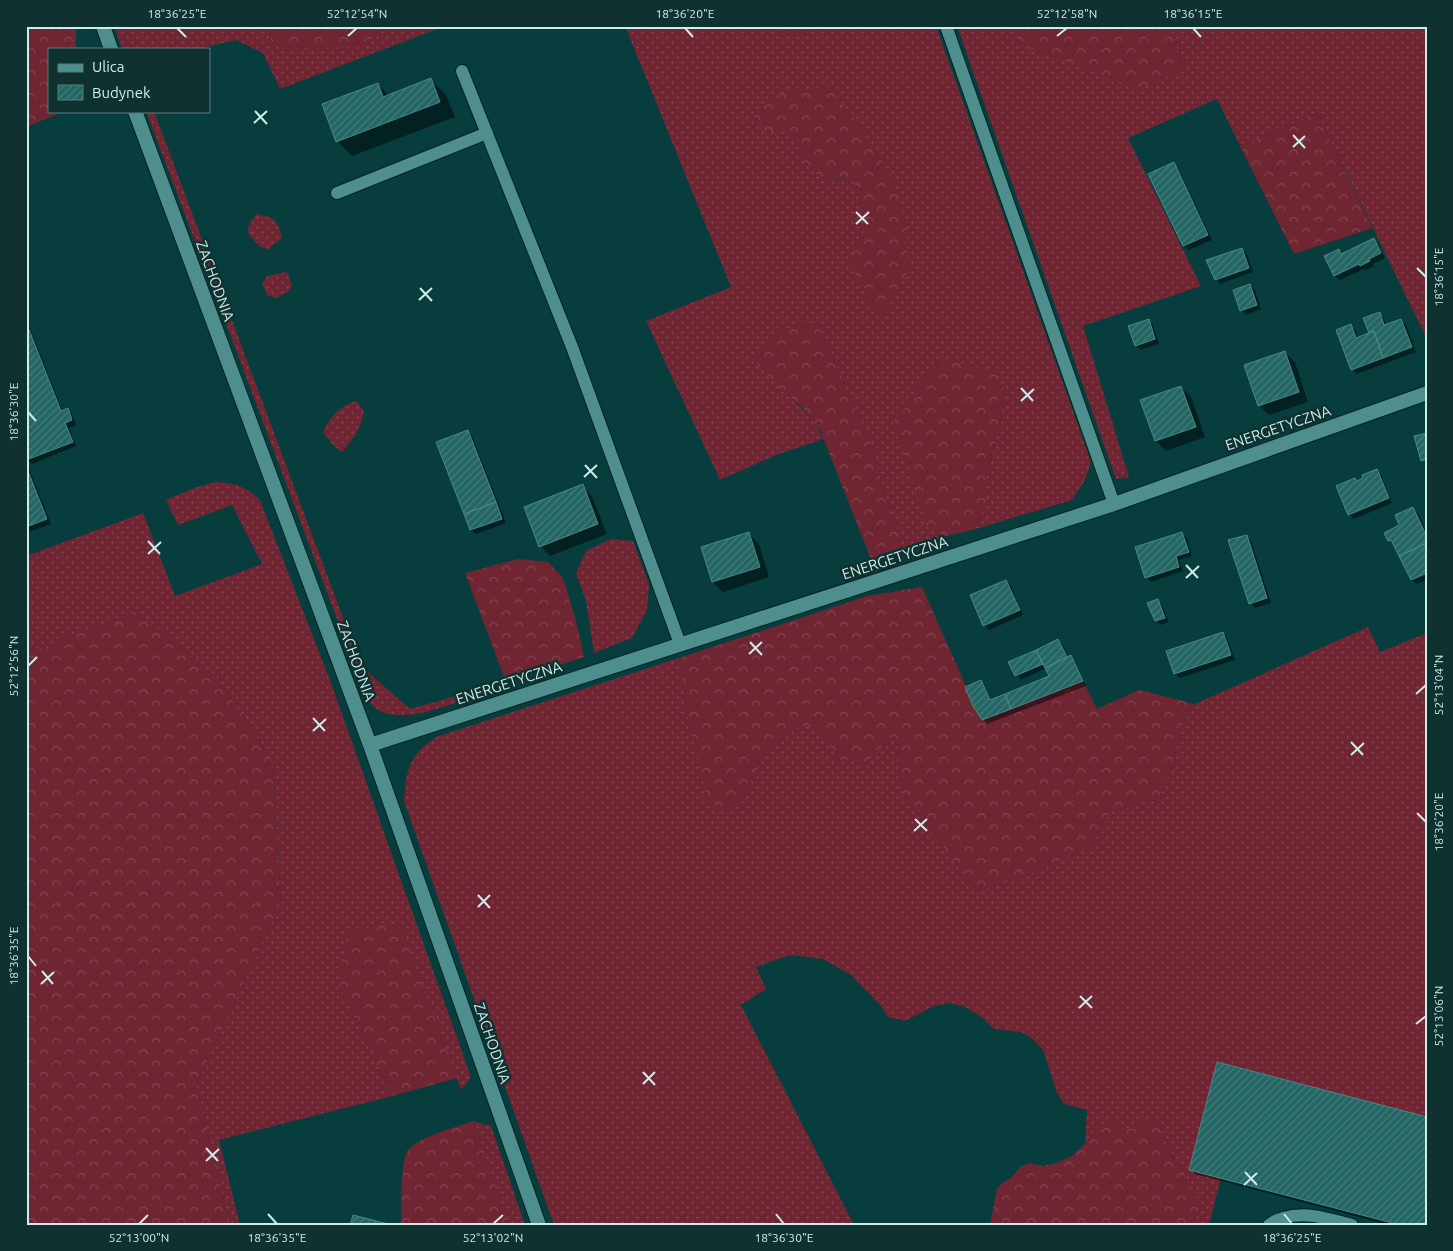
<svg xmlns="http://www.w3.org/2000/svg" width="1453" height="1251" font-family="Ubuntu,sans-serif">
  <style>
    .grass { fill: url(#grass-dots); fill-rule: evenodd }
    .forest { fill: url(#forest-crowns) }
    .shadow { fill: #0007 }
    .building { fill: url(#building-hatch); stroke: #498987 }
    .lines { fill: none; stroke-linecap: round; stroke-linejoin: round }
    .service-casing { stroke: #002322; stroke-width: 14 }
    .minor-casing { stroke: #002322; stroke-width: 16 }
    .service { stroke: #4e8e8c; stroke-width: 12 }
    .minor { stroke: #4e8e8c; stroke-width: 14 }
    .ticks { fill: none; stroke: #cdedeb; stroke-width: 2 }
    .labels { text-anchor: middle; stroke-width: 5; stroke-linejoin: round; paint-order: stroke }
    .street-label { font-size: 15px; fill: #cdedeb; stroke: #0f3231 }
    .neatline { fill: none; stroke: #cdedeb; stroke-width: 2 }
    .ticks-label { font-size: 12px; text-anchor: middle; fill: #cdedeb }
  </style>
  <defs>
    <pattern id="grass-dots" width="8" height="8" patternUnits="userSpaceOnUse" patternTransform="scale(1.25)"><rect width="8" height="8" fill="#702533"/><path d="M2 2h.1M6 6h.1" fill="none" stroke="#834551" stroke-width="1.8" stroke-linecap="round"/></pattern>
    <pattern id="forest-crowns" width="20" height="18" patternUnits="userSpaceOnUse" patternTransform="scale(1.25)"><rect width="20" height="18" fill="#702533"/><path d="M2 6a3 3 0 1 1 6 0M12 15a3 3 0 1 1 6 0" fill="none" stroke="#834551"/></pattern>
    <pattern id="building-hatch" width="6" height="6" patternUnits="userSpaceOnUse" patternTransform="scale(1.25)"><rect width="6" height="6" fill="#236664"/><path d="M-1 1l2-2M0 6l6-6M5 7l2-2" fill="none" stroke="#427c7a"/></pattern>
  </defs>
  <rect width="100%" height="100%" fill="#073e3d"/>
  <!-- grass -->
  <path class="grass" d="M114 26H271V43L366 47 382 26H445L280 89 263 53 236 40 197 49H122Z
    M625 26H755L804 38 806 26H936L1091 462 1085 480 1072 500 969 531 974 527 985 508V480L1005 406 949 360C926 366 913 397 900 416L895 419 927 527 945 536 897 552 902 539 887 500 870 441 819 326 781 390C798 404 815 418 823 439L776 455 720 480 646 321 731 287ZM791 131 890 173 867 299 863 216 853 178 823 179 805 164Z
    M957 26H1009L1022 45 1185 68 1168 26H1427V339L1317 113 1240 146 1217 99 1128 138 1201 286 1083 326 1129 477 1116 479Z
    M146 111H154L361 666 410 709 506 682C476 694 411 727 380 711 376 709 371 704 368 701Z
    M256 214C275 217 278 220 282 238L268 249 260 247 247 232 250 223Z
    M287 272 292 285 288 292 276 298 268 296 262 284 267 276Z
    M356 401 364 411C360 430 354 438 342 452L334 446 323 432C329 417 340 406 356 401Z
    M216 482C237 484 244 485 260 500L331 683 471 1077 461 1090 400 924 338 983 392 1096 219 1140 240 1225H230L196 1085 281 902 273 762 217 678 137 611 26 653V556L143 513 175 596 262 564 232 505 178 525 166 500 197 487Z
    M611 539 633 541 649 584 647 610 632 638 594 653 586 601 576 573 586 551Z
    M1368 627 1380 652 1427 633V1117L1217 1062 1189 1170 1221 1178 1209 1225H1193L1200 1210 1173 1156 1157 1121H1139L1135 1129 1096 1128 1085 1144 1087 1110 1064 1104 1057 1093 1043 1050 1033 1039 1021 1032 994 1029 983 1018 965 1007 950 1003 934 1006 905 1021 888 1017 881 1006 851 975 823 959 790 955 756 967 766 989 741 1005 854 1225H554L404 801C406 769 409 756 436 737L679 658 687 714 709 803 725 813 745 795 763 754 801 725 821 730 837 759 866 764 889 738 899 741 897 760 905 797 977 891 1027 875 1090 848 1110 812 1158 799 1172 767 1182 726 1195 704Z
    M473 1121 491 1126 525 1225H510Z"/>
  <!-- forest -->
  <path class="forest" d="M26 26H76V49H49V111H65L26 127Z
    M271 26H382L366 47 283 49 271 43Z
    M755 26H806L804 38Z
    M1009 26H1168L1185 68 1139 90 1022 45Z
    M829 87 851 114 890 173 907 227 908 271 883 318 867 299 848 260 863 239V216L853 178 823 179 805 164 791 131 767 132 753 115 781 93Z
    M1317 113 1372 228 1294 254 1240 146Z
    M807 320 819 326 870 441 887 500 902 539 897 552 871 559 820 430 802 407 781 390 751 357C769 341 783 327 807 320Z
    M949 360 995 372 1004 390 1005 406 985 480V508L974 527 969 531 945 536 927 527 894 426 895 419 900 416C913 397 926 366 949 360Z
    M518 559 548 562 563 578 576 621 584 657 506 682 465 573Z
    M922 587 981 720 1083 681 1097 709 1139 690 1195 704 1182 726 1172 767 1158 799 1110 812 1090 848 1027 875 977 891 905 797 897 760 899 741 889 738 866 764 837 759 821 730 801 725 763 754 745 795 725 813 708 803 687 714 679 658 867 596Z
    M137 611 217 678 273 762 281 902 196 1085 230 1225H26V653Z
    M400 924 457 1078 392 1096 338 983 348 933 373 926Z
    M1112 1120 1123 1128 1134 1129 1139 1121H1157L1173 1157 1197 1196 1200 1210 1193 1225H990L997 1189 1001 1184 1011 1178 1020 1167 1029 1163 1043 1166 1057 1163 1072 1156 1085 1144 1096 1128Z
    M473 1121 510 1225H401C402 1209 400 1164 407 1152 414 1138 457 1127 473 1121Z"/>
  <!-- shadow -->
  <path class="shadow" d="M431 80 446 95 455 117 352 156 337 141 378 84 389 96Z
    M1173 164 1178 168 1212 240 1189 250 1184 246 1150 175Z
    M1373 240 1378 244 1385 258 1373 264 1374 266 1366 270 1364 269 1340 280 1335 276 1326 257 1339 250 1343 255Z
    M1242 249 1247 254 1253 272 1220 284 1216 279Z
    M1250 285 1255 290 1261 309 1246 315 1241 310Z
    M1379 314 1384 318 1386 325 1401 320 1406 325 1416 352 1357 374 1352 369 1351 326 1355 330 1358 338 1370 334Z
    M26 318 63 412 67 410 72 414 76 425 69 428 76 446 32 464 26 458Z
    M1148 320 1153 325 1159 344 1140 350 1136 346Z
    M1285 352 1295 362 1308 402 1269 415 1259 405Z
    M1181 387 1191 397 1205 437 1166 451 1156 441 1142 401Z
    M468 432 472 436 506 523 476 534 471 530 438 443Z
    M26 461 51 524 26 533Z
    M1376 471 1381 475 1392 503 1354 519 1349 514 1358 482Z
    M582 486 592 496 607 534 550 556 541 546Z
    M1413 508 1418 513 1427 533V580L1417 584 1412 580 1395 544 1394 545 1389 540Z
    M749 534 759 544 769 577 723 592 713 582Z
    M1182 534 1187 538 1192 556 1179 560 1183 571 1151 582 1146 577Z
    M1247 536 1251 541 1271 603 1255 608 1250 603Z
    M1006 581 1011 586 1023 615 989 630 984 625Z
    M1157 601 1162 605 1169 622 1160 625 1156 620Z
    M1223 633 1227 638 1235 660 1180 678 1175 674 1168 652Z
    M1058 640 1063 645 1069 658 1071 657 1075 661 1086 686 987 724 983 719 981 682 985 685H982L991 706 994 705 985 686 992 700 1050 676 1046 668 1021 680 1016 675 1010 663Z
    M1190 1169 1427 1225H1389L1195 1174Z"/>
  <!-- building -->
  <path class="building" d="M431 78 440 102 336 142 322 104 378 83 383 97Z
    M1174 162 1208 235 1183 246 1148 174Z
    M1374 238 1381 253 1369 259 1370 261 1360 266 1359 264 1334 276 1324 256 1339 249 1341 254Z
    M1242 248 1249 268 1215 280 1206 260Z
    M1250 284 1257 305 1240 311 1233 290Z
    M1380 312 1384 325 1401 319 1412 347 1383 358 1374 331 1369 333 1363 318Z
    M1149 319 1155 339 1135 346 1128 326Z
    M26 322 61 411 68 408 72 420 65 423 73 442 26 460Z
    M1351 324 1356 338 1374 331 1383 358 1351 370 1336 330Z
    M1285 351 1299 392 1258 406 1244 365Z
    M1181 386 1196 427 1155 441 1140 400Z
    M468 430 496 502 464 514 436 442Z
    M1427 433V459L1421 461 1414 436Z
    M26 466 47 519 26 527Z
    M1377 469 1389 498 1348 515 1336 486 1355 478 1357 481 1363 478 1362 475Z
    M583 484 598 524 539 547 524 507Z
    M496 502 502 519 470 530 464 514Z
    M1413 507 1427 537V543L1399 556 1391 540 1388 541 1384 533 1399 525 1395 515Z
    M749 532 760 567 712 582 701 547Z
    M1182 532 1189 552 1176 556 1179 567 1145 578 1135 547Z
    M1247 535 1267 598 1249 604 1228 540Z
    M1427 543V573L1411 580 1399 556Z
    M1006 580 1020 610 983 626 970 595Z
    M1158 599 1165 618 1155 621 1147 603Z
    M1223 632 1231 655 1174 674 1166 651Z
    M1058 639 1067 657 1045 668 1036 650Z
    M1036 650 1043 664 1015 676 1008 662Z
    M1071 655 1083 681 1011 709 1005 694 1049 676 1045 668Z
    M981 680 990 700 1005 694 1011 709 982 720 973 706 965 687Z
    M1217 1062 1427 1117V1225H1400L1189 1170Z
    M353 1215 392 1225H350Z"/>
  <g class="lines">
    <!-- service casing -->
    <g class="service-casing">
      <path id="service" d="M946 26 1114 504
        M462 71 572 347 680 644
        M337 193 487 133
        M1269 1225C1273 1221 1278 1220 1283 1218 1308 1211 1328 1219 1352 1225"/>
    </g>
    <!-- minor casing -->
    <g class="minor-casing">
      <path id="minor" d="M103 26 111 49
        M135 111 370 745 539 1225
        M370 745 1114 504 1427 393"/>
    </g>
    <!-- service -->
    <use href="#service" class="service"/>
    <!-- minor -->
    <use href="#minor" class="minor"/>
  </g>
  <!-- ticks -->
  <path class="ticks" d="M177 28 186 37M685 28 693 37M1193 28 1201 37M348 36 357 28M1057 36 1067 28M255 111 267 124M254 123 267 111M1293 135 1305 148M1293 147 1305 136M856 212 868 224M856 224 869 212M1417 268 1426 277M420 288 432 301M419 300 432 288M1021 388 1033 401M1021 401 1034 389M28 412 36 421M585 465 597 478M584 477 597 465M148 541 160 554M148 554 161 542M1186 565 1198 578M1186 578 1199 566M750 642 762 655M749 654 762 642M28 666 37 657M1416 694 1426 685M313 718 325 731M313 731 326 719M1351 742 1363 755M1351 755 1364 743M1417 813 1426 822M915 819 927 831M914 831 927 819M478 895 490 908M478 907 490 895M28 956 36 966M42 971 53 984M41 984 54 972M1080 996 1092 1008M1079 1008 1092 996M1416 1024 1426 1016M643 1072 655 1085M643 1084 655 1072M206 1148 218 1161M206 1161 219 1149M1245 1172 1257 1185M1244 1185 1257 1173M268 1214 277 1224M776 1214 784 1224M1284 1214 1292 1224M139 1224 148 1215M493 1224 503 1215"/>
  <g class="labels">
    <!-- street labels -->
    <g class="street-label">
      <text transform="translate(215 281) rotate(70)" y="5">ZACHODNIA</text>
      <text transform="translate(1278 428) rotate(-19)" y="5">ENERGETYCZNA</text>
      <text transform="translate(895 558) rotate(-18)" y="5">ENERGETYCZNA</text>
      <text transform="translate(356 661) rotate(70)" y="5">ZACHODNIA</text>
      <text transform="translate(509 683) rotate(-18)" y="5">ENERGETYCZNA</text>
      <text transform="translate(492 1043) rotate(71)" y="5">ZACHODNIA</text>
    </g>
  </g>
  <!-- border -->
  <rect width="1453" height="1251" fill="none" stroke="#0f3231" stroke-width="55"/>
  <!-- legend -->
  <rect x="48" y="48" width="162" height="65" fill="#0f3231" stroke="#5b7d7b"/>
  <rect x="58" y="64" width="25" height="8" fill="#4e8e8c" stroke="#5b7d7b"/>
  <text x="92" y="72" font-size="15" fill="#cdedeb">Ulica</text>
  <rect x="58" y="85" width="25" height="15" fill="url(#building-hatch)" stroke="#5b7d7b"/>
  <text x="92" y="98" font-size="15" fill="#cdedeb">Budynek</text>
  <rect x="28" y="28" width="1398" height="1196" class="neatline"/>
  <g class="ticks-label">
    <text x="177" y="18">18°36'25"E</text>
    <text x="357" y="18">52°12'54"N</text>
    <text x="685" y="18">18°36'20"E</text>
    <text x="1067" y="18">52°12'58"N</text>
    <text x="1193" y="18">18°36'15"E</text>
    <text transform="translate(1439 277) rotate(-90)" y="4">18°36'15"E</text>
    <text transform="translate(14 412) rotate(-90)" y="4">18°36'30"E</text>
    <text transform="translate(14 666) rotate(-90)" y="4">52°12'56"N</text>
    <text transform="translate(1439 685) rotate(-90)" y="4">52°13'04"N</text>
    <text transform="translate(1439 822) rotate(-90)" y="4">18°36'20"E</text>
    <text transform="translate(14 956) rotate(-90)" y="4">18°36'35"E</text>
    <text transform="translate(1439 1016) rotate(-90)" y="4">52°13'06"N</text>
    <text x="139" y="1242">52°13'00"N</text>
    <text x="277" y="1242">18°36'35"E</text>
    <text x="493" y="1242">52°13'02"N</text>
    <text x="784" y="1242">18°36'30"E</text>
    <text x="1292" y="1242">18°36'25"E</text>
  </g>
</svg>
